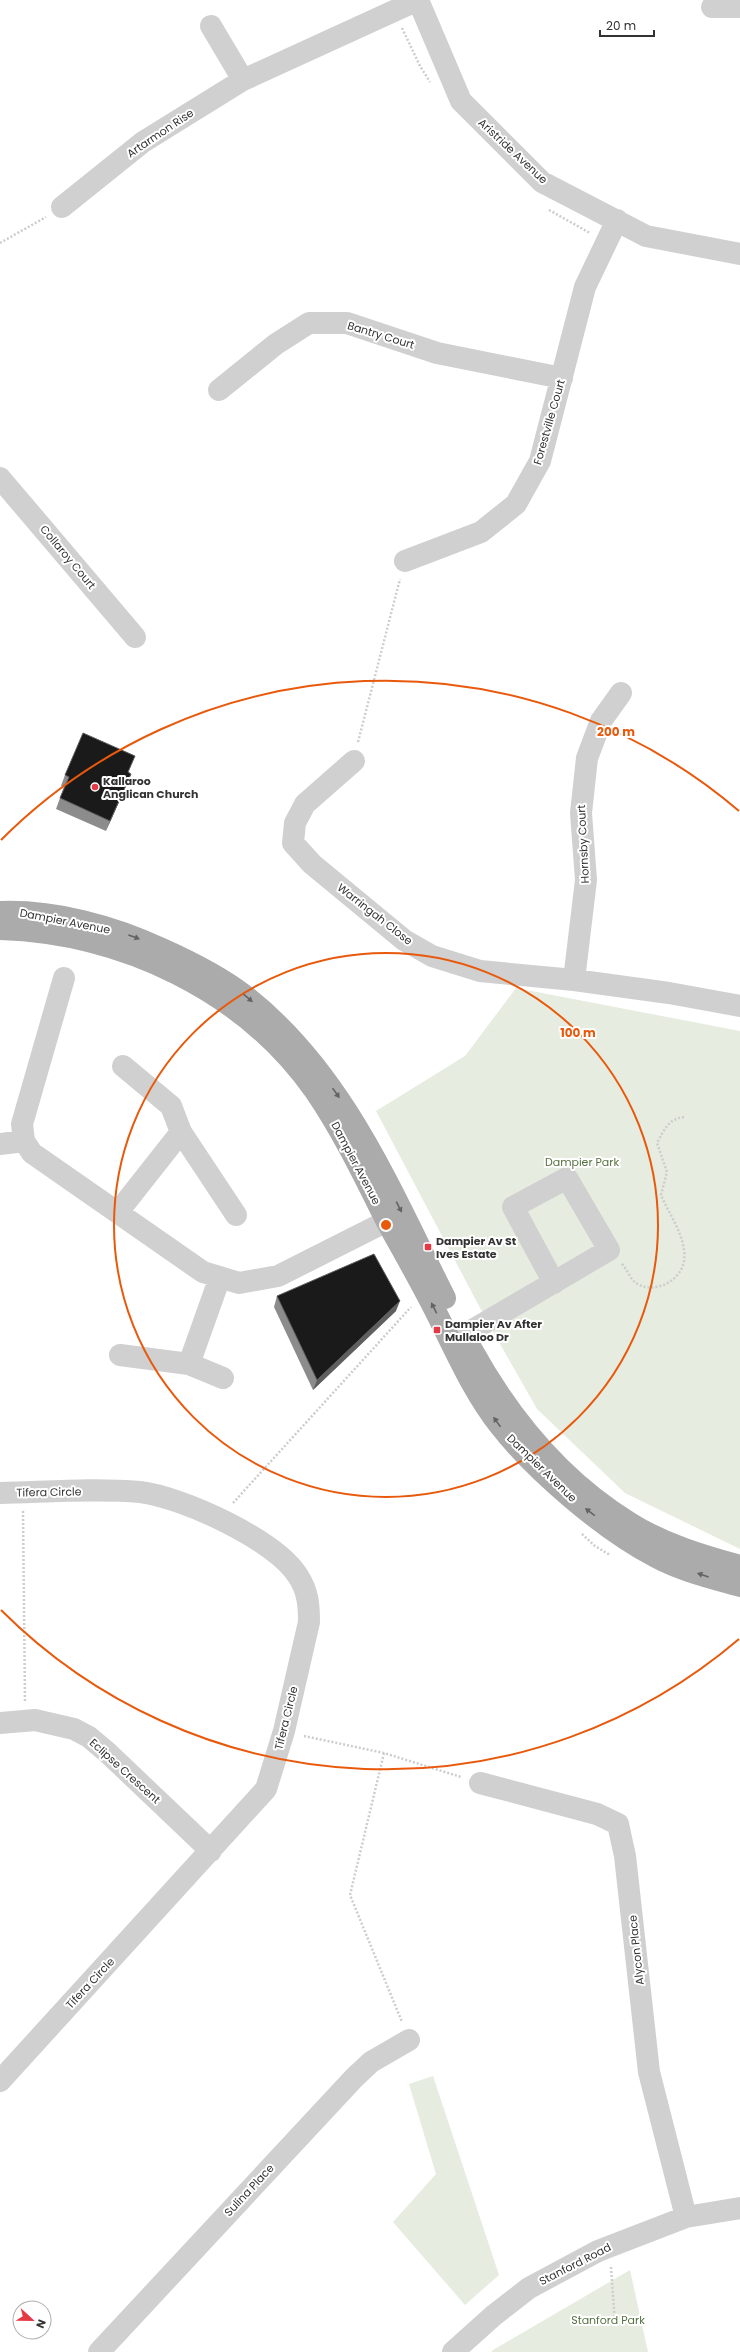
<svg xmlns="http://www.w3.org/2000/svg" width="740" height="2352" font-family="Poppins,sans-serif">
  <style>
    .green { fill: #e6ecdf }
    .lines { fill: none; stroke-linecap: round; stroke-linejoin: round }
    .path { stroke: #cdcdcd; stroke-width: 2.5; stroke-dasharray: 2 2; stroke-linecap: butt }
    .minor { stroke: #d0d0d0; stroke-width: 22 }
    .major { stroke: #ababab; stroke-width: 22 }
    .wall { fill: #8c8c8c }
    .shaded-wall { fill: #5f5f5f }
    .building { fill: #1a1a1a; stroke: #5f5f5f }
    .oneway { fill: #636363 }
    .ring { fill: none; stroke: #e8590c; stroke-width: 2 }
    .poi-dot { fill: #e63946; stroke: #fff; stroke-width: 1.5 }
    .labels { text-anchor: middle; stroke-width: 4; stroke-linejoin: round; paint-order: stroke }
    .street-label { font-size: 11px; fill: #333; stroke: #fff }
    .poi-label { font-size: 11px; font-weight: bold; fill: #333; stroke: #fff; text-anchor: start }
    .park-label { font-size: 11px; fill: #56703f; stroke: #fff }
    .centre { fill: #e8590c; stroke: #fff; stroke-width: 2 }
    .ring-label { font-size: 12px; text-anchor: middle; font-weight: bold; fill: #e8590c; stroke: #fff; stroke-width: 4; stroke-linejoin: round; paint-order: stroke }
  </style>
  <rect width="100%" height="100%" fill="#fff"/>
  <!-- green -->
  <path class="green" d="M516 988 740 1031V1549L625 1493 537 1409 488 1323 376 1111 465 1056Z
    M433 2076 499 2275 465 2305 393 2222 436 2174 409 2084Z
    M630 2270 648 2352H491L493 2350Z"/>
  <g class="lines">
    <!-- path -->
    <path class="path" d="M402 28 420 66 430 82
      M549 210 590 233
      M0 243 46 217
      M358 742 400 579
      M622 1264C627 1269 630 1279 636 1283 654 1295 681 1281 684 1261 687 1237 669 1215 661 1195L667 1172 657 1143C664 1130 668 1119 684 1117
      M233 1503 411 1307
      M23 1511 25 1702
      M582 1534 595 1546 610 1555
      M304 1736 384 1753 461 1777
      M384 1753 350 1895 402 2022
      M611 2267 615 2324"/>
    <!-- minor -->
    <path class="minor" d="M418 0 461 101 542 182 646 236 740 254
      M712 7H740
      M211 26 243 80
      M62 207 143 142 243 80 418 0
      M219 390 276 344 309 323H347L437 353 562 378
      M0 478 135 637
      M405 561 481 532 516 504 540 461 585 287 617 220
      M354 761 305 804 295 823 293 843 312 864 404 940 432 956 480 971 574 980 669 993 740 1006
      M64 978 22 1124 24 1141 32 1153 203 1272 239 1283 278 1276 387 1221
      M574 980 586 880 581 813 587 758 601 721 621 693
      M181 1132 236 1215
      M0 1144 24 1141
      M118 1212 181 1132 171 1106 123 1066
      M464 1335 609 1250 567 1178 513 1207 554 1283
      M120 1355 189 1364 223 1378
      M189 1364 220 1277
      M0 1493C46 1492 94 1488 140 1492 182 1497 276 1540 298 1576 308 1591 309 1605 309 1622L284 1731 266 1789 0 2081
      M0 1723 35 1720 74 1729 89 1737 108 1753 211 1851
      M480 1783 597 1814 618 1824 625 1856 649 2072 686 2217
      M99 2352 354 2078 371 2062 409 2040
      M453 2352 493 2316 529 2288 598 2251 686 2217 740 2208"/>
    <!-- major -->
    <path class="major" d="M0 912C54 910 113 926 162 949 191 962 219 976 244 995 343 1072 390 1189 445 1298
      M0 929C122 933 244 990 315 1091 343 1132 364 1176 386 1220 399 1244 413 1268 426 1293 450 1337 469 1387 500 1426 536 1472 604 1530 656 1557 682 1571 712 1578 740 1586
      M471 1348C510 1419 560 1480 630 1523 663 1544 703 1556 740 1566"/>
  </g>
  <!-- wall -->
  <path class="wall" d="M131 766 128 772 127 784 106 831 56 809 64 787 61 786 65 775Z
    M277 1296 396 1311 313 1390 274 1307Z"/>
  <!-- shaded-wall -->
  <path class="shaded-wall" d="M131 774 127 784 106 831 110 821Z
    M400 1301 396 1311 313 1390 317 1380Z"/>
  <!-- building -->
  <path class="building" d="M83 733 135 756 128 772 131 774 110 821 60 798 69 777 65 775Z
    M374 1254 400 1301 317 1380 277 1296Z"/>
  <!-- one-way arrows -->
  <defs><path id="oneway-solid" d="M-6-.8H1V-3.2L6.5 0L1 3.2V.8H-6Z"/></defs>
  <g class="oneway">
    <use href="#oneway-solid" transform="translate(134 937) rotate(20)"/>
    <use href="#oneway-solid" transform="translate(248 998) rotate(40)"/>
    <use href="#oneway-solid" transform="translate(336 1093) rotate(55)"/>
    <use href="#oneway-solid" transform="translate(399 1207) rotate(63)"/>
    <use href="#oneway-solid" transform="translate(434 1308) rotate(-117)"/>
    <use href="#oneway-solid" transform="translate(497 1422) rotate(-126)"/>
    <use href="#oneway-solid" transform="translate(590 1512) rotate(-142)"/>
    <use href="#oneway-solid" transform="translate(703 1575) rotate(-161)"/>
  </g>
  <!-- distance rings -->
  <g class="ring">
    <circle cx="386" cy="1225" r="272"/>
    <path d="M739 1639A544 544 0 0 1 1 1610M1 840A544 544 0 0 1 739 811"/>
  </g>
  <!-- markers -->
  <g class="poi-dot">
    <circle cx="95" cy="787" r="4"/>
    <rect x="424" y="1243" width="8" height="8" rx="2"/>
    <rect x="433" y="1326" width="8" height="8" rx="2"/>
  </g>
  <g class="labels">
    <!-- street labels -->
    <g class="street-label">
      <text transform="translate(160 133) rotate(-34)" y="4">Artarmon Rise</text>
      <text transform="translate(513 151) rotate(43)" y="4">Aristride Avenue</text>
      <text transform="translate(381 335) rotate(17)" y="4">Bantry Court</text>
      <text transform="translate(549 422) rotate(-74)" y="4">Forestville Court</text>
      <text transform="translate(68 557) rotate(50)" y="4">Collaroy Court</text>
      <text transform="translate(583 844) rotate(-93)" y="4">Hornsby Court</text>
      <text transform="translate(375 914) rotate(38)" y="4">Warringah Close</text>
      <text transform="translate(65 921) rotate(11)" y="4">Dampier Avenue</text>
      <text transform="translate(356 1163) rotate(62)" y="4">Dampier Avenue</text>
      <text transform="translate(542 1468) rotate(44)" y="4">Dampier Avenue</text>
      <text transform="translate(49 1492) rotate(-1)" y="4">Tifera Circle</text>
      <text transform="translate(286 1718) rotate(-76)" y="4">Tifera Circle</text>
      <text transform="translate(125 1771) rotate(42)" y="4">Eclipse Crescent</text>
      <text transform="translate(636 1950) rotate(-96)" y="4">Alycon Place</text>
      <text transform="translate(90 1983) rotate(-47)" y="4">Tifera Circle</text>
      <text transform="translate(249 2190) rotate(-47)" y="4">Sulina Place</text>
      <text transform="translate(575 2264) rotate(-27)" y="4">Stanford Road</text>
    </g>
    <!-- poi labels -->
    <g class="poi-label">
      <text x="103" y="785">Kallaroo<tspan x="103" dy="13">Anglican Church</tspan></text>
      <text x="436" y="1245">Dampier Av St<tspan x="436" dy="13">Ives Estate</tspan></text>
      <text x="445" y="1328">Dampier Av After<tspan x="445" dy="13">Mullaloo Dr</tspan></text>
    </g>
    <!-- park labels -->
    <g class="park-label">
      <text x="582" y="1166">Dampier Park</text>
      <text x="608" y="2324">Stanford Park</text>
    </g>
  </g>
  <circle cx="386" cy="1225" r="6" class="centre"/>
  <g class="ring-label">
    <text x="616" y="736">200 m</text>
    <text x="578" y="1037">100 m</text>
  </g>
  <!-- north arrow -->
  <g transform="translate(32 2320) rotate(112)"><circle r="19" fill="#ffffff" stroke="#adadad"/>
  <path d="M0-3L7 15L0 10L-7 15Z" fill="#e63946"/>
  <text y="-6" font-size="11" font-weight="bold" text-anchor="middle" fill="#333333">N</text>
  </g>
  <!-- scale -->
  <path d="M600 30v6h54v-6" fill="none" stroke="#333333" stroke-width="2"/>
  <text x="606" y="30" font-size="12" fill="#333333" stroke="#ffffff" stroke-width="3" paint-order="stroke">20 m</text>
</svg>
